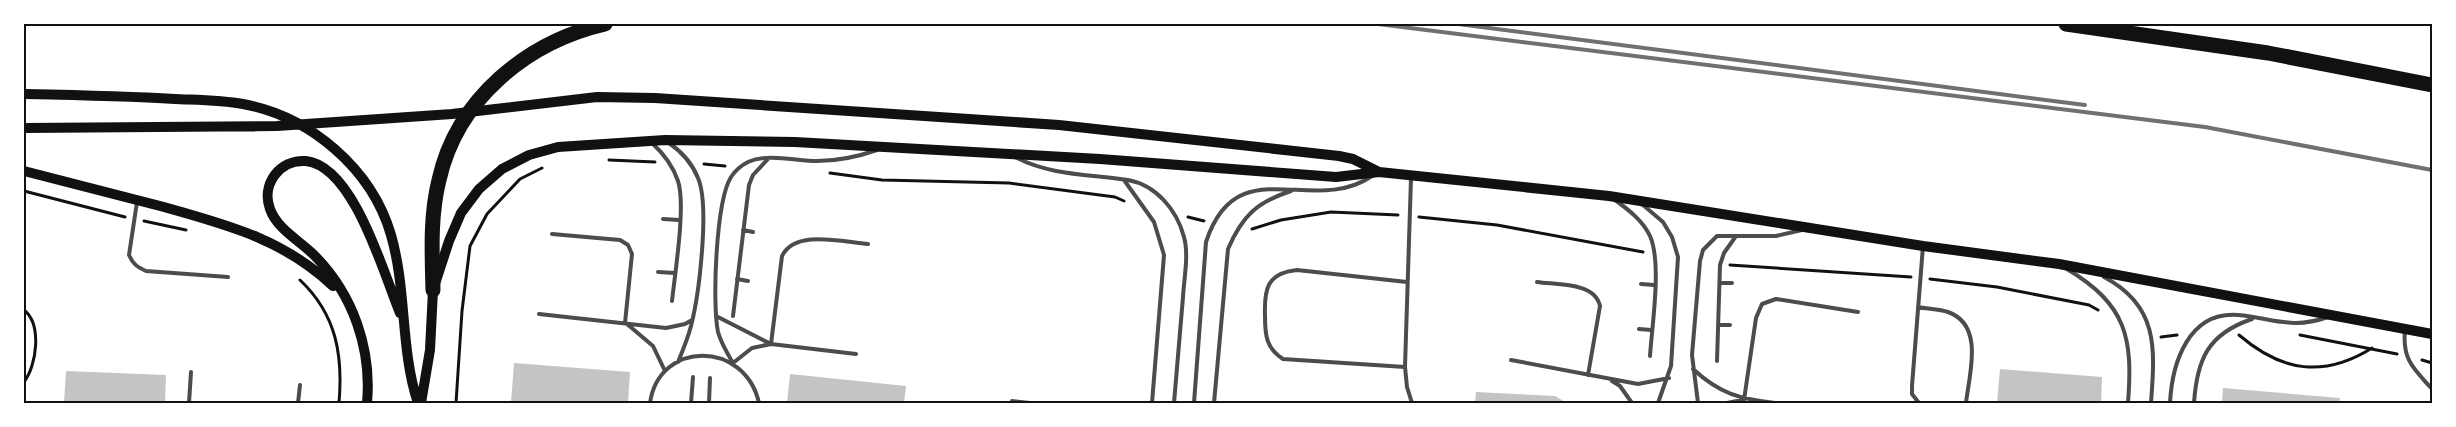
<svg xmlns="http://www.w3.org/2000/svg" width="2456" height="427" font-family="Cabin,sans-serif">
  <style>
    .building { fill: #c4c4c4 }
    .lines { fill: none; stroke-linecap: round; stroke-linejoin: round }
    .path { stroke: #111; stroke-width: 3 }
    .service { stroke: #4c4c4c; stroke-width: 4 }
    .secondary { stroke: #111; stroke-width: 10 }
    .motorway { stroke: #111; stroke-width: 15 }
    .rail { stroke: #707070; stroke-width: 4 }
    .neatline { fill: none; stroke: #111; stroke-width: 2 }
  </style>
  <rect width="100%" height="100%" fill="#fff"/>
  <!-- building -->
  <path class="building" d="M514 363 630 372 628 403H511Z
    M2000 369 2102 377 2101 403H1997Z
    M66 371 166 375 165 403H64Z
    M790 374 906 386 904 403H787Z
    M2223 388 2340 398 2339 403H2222Z
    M1476 392 1555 396 1567 403H1475Z"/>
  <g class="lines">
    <!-- path -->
    <path class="path" d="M609 160 655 162
      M704 164 725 166
      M830 173 882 180 1009 183 1115 197 1124 201
      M24 191 125 217
      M1188 217 1204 221
      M1419 217 1497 225 1643 252
      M144 221 186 230
      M1252 229 1281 220 1331 212 1398 215
      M1730 265 1911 277
      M1930 279 1997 287 2089 305 2098 310
      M300 280C337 315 343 356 339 403
      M24 310C42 324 37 365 24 382
      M2239 335C2282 372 2324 378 2372 348
      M2300 335 2397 354
      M2161 337 2177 335
      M2422 360 2432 363
      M456 403 462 311 470 246 487 214 520 179 542 168"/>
    <!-- service -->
    <path class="service" d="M652 143C664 154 673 166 678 181 686 205 675 273 672 301
      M669 143C682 152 692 163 698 178 710 206 699 295 691 326 688 338 683 350 678 362
      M1017 158C1053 176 1090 174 1128 180 1156 185 1177 210 1184 237 1189 255 1184 278 1183 297 1180 333 1177 368 1174 403
      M1411 178 1405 367 1407 387 1412 403
      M1124 180 1154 222 1164 255 1152 403
      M1615 200C1629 210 1643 221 1650 236 1662 263 1652 325 1650 356
      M137 202 129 255C133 264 137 267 146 271L228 277
      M1643 205 1663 222 1672 237 1678 257 1671 366 1658 403
      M663 219 679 220
      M743 230 753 232
      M552 234 620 240 628 245 632 254 625 323
      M2067 269C2127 305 2133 338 2128 403
      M658 272 675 273
      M2104 277C2159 306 2155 349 2151 403
      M737 279 748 281
      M1537 282C1557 285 1595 282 1600 306L1588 375
      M1720 283H1732
      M1641 284 1654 285
      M1918 307C1927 309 1939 309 1948 312 1985 325 1969 375 1966 403
      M539 314 666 328 685 324 692 320
      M716 316 771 344
      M733 316 749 185 753 175 768 159
      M627 324 653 346 665 371
      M1718 325H1730
      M1639 329 1651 330
      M2405 330C2402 360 2414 369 2432 389
      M771 344 782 256C795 229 842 242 868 244
      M856 354 771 344 752 348 733 363C727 353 721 343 718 332 712 303 716 201 731 177 735 171 742 165 748 162 768 153 796 161 817 161 837 161 857 157 877 150
      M1511 360 1638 384 1669 378
      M1717 361 1720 265 1724 253 1736 236
      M1405 367 1283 359C1266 348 1265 335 1265 316 1264 289 1267 273 1297 270L1407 282
      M1693 369C1720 394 1740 399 1775 403
      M1612 381 1620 386 1632 403
      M1744 400 1756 318 1762 304 1776 299 1858 312
      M1012 401 1030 403
      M189 403 191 372
      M298 403 300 385
      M650 403C659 340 745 340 759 403
      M691 403 693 377
      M709 403 710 378
      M1194 403 1206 242C1237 148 1312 217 1372 176
      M1214 403 1228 249C1242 216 1257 202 1291 191
      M1698 403 1692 355 1700 261 1703 250 1717 236H1776L1802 230
      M1727 403 1742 400
      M1919 403 1912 394V386L1923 246
      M2170 403C2172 364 2188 311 2238 315 2273 318 2291 330 2328 317
      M2194 403C2197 359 2208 334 2252 319"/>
    <!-- secondary -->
    <path class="secondary" d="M24 94C74 95 125 96 175 99 197 100 221 100 243 104 310 116 372 169 391 235 407 290 400 349 418 403
      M24 128 277 126 452 114 597 97 655 98 1059 125 1339 156 1353 159 1379 172
      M24 171C70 183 117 195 164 207 228 225 283 239 333 286
      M367 403C372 349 353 294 314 255 300 241 277 229 270 209 261 185 279 159 306 161 354 166 384 275 400 313
      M421 403 430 350 433 290 449 241 461 213 479 189 502 169 529 155 558 147 665 140 795 142 1100 159 1336 177 1379 172 1609 196 1923 246 2059 264 2432 334"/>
    <!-- motorway -->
    <path class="motorway" d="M2066 24 2268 53 2432 85
      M433 290C432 253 430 216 439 180 457 99 527 42 605 24"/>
    <!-- rail -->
    <path class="rail" d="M1378 24 2205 127 2432 170
      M1458 24 2085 105"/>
  </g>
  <!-- border -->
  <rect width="2456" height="427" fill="none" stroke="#ffffff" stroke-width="50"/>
  <rect x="25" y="25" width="2406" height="377" class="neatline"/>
</svg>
